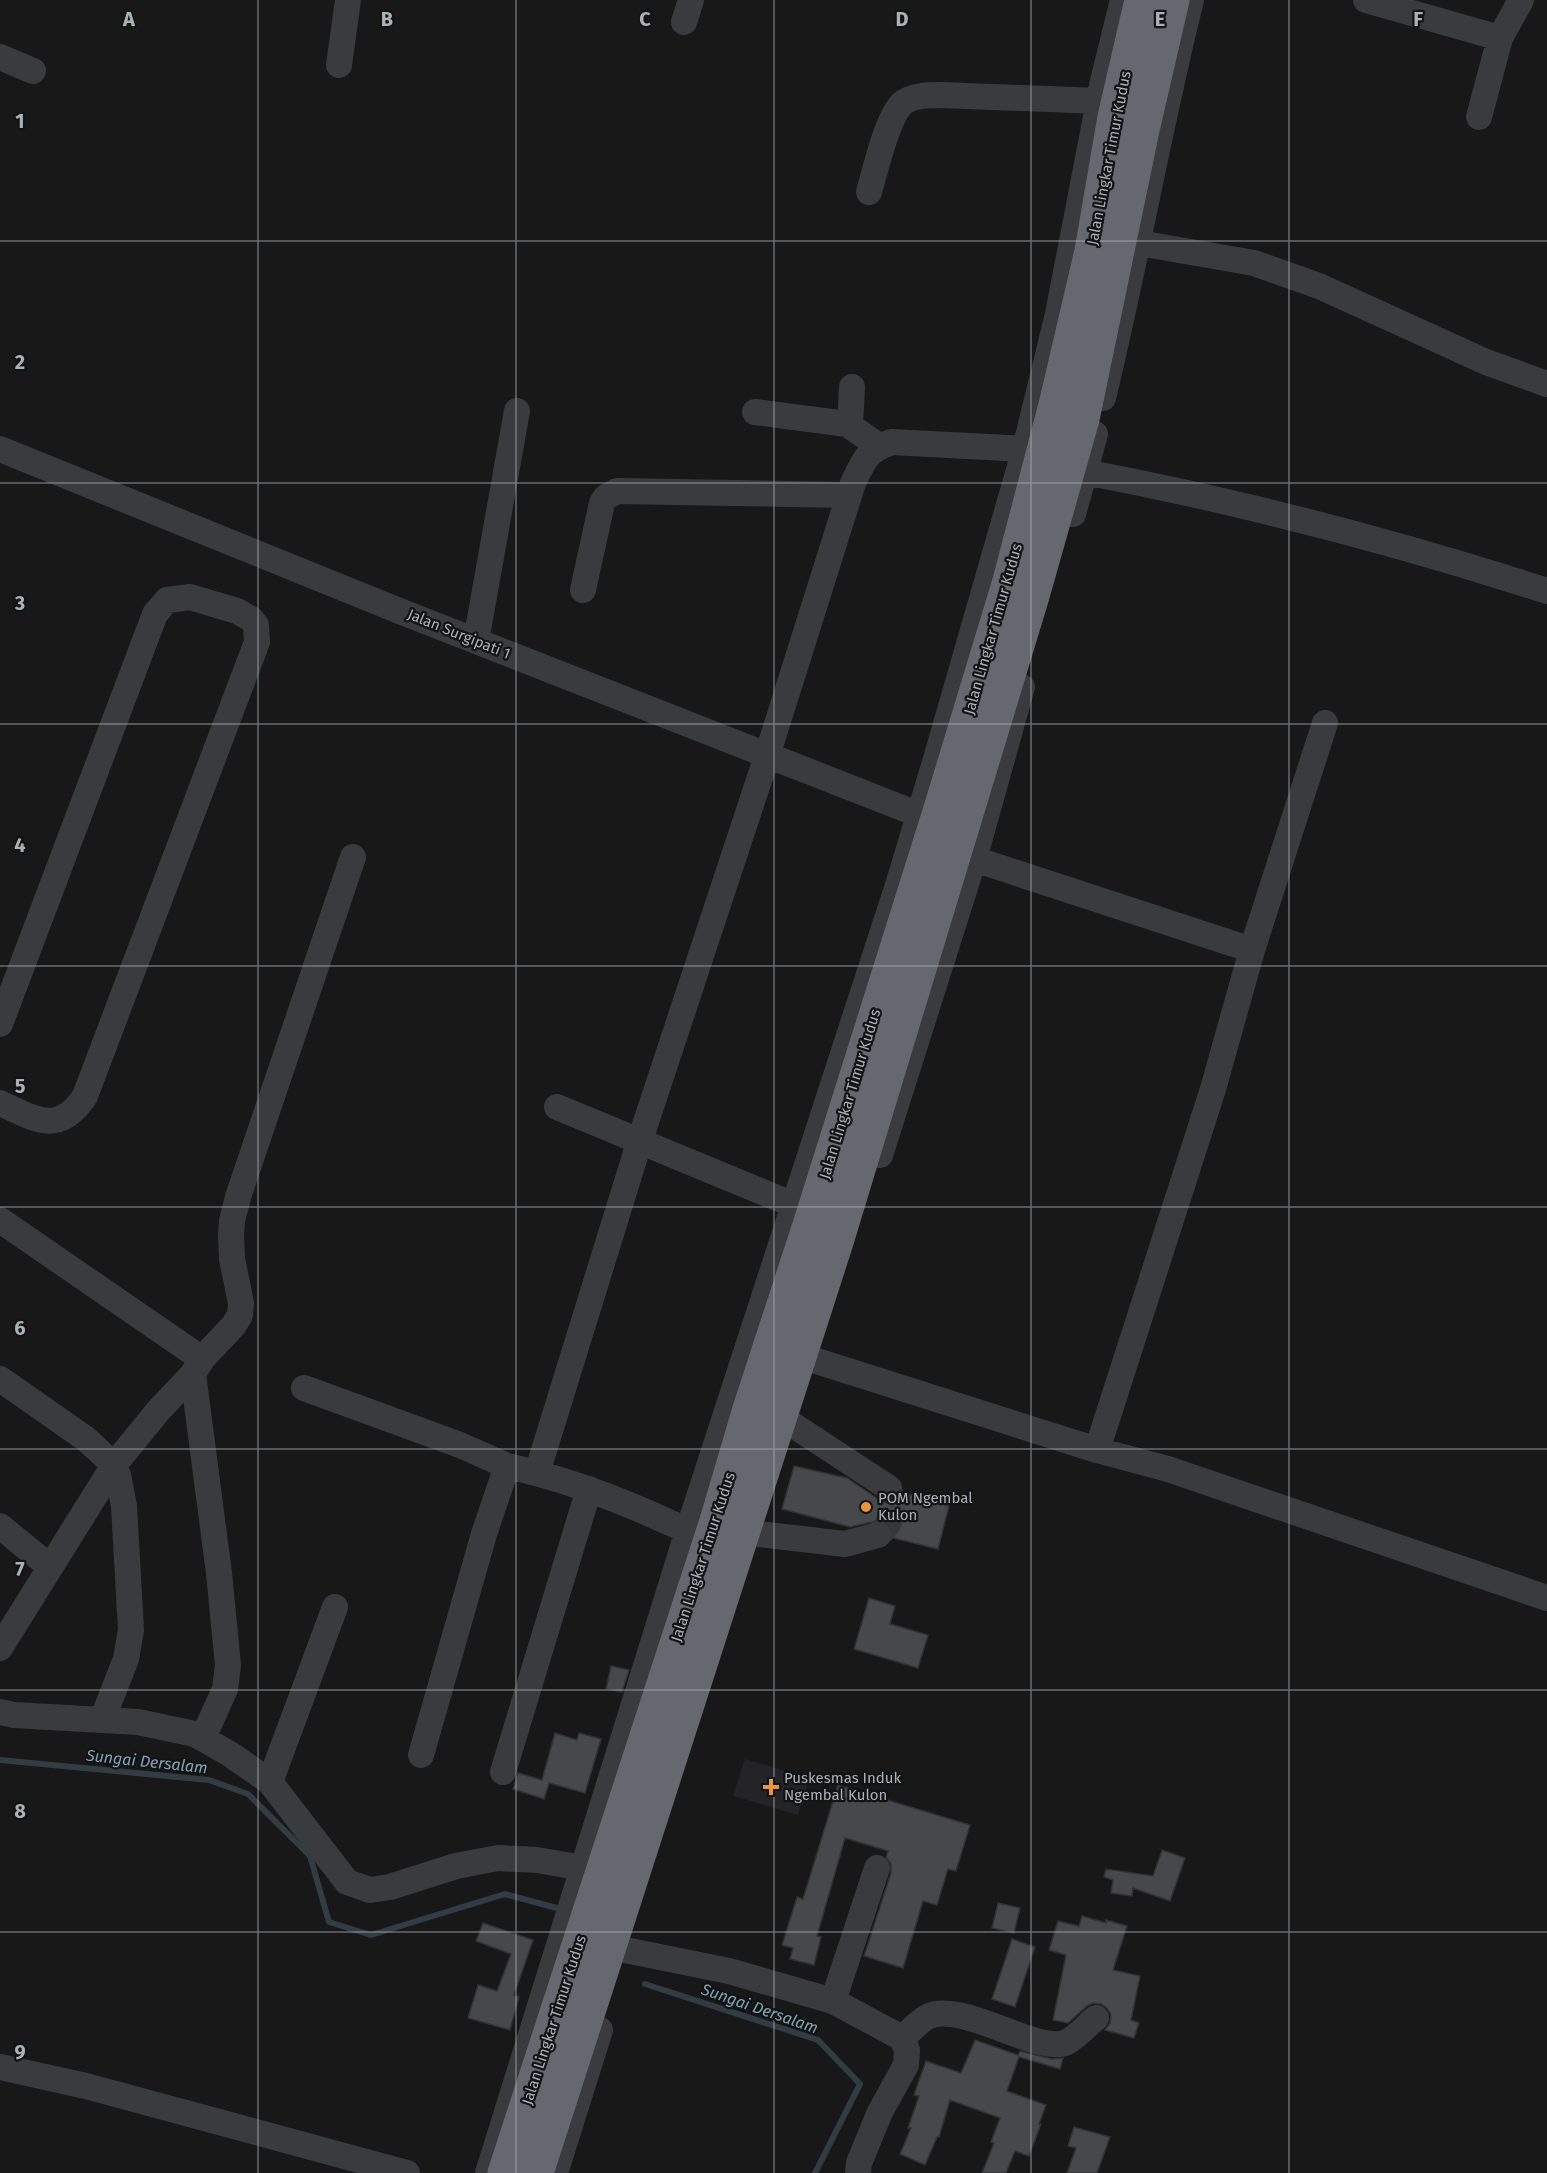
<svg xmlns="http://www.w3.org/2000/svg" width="1547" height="2173" font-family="'Fira Sans',sans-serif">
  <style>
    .built { fill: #242426 }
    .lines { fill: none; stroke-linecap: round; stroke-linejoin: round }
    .stream { stroke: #313d42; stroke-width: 6 }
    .building { fill: #47484c; stroke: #323235; stroke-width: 1.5 }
    .minor-tunnel { stroke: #353739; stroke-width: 26; stroke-dasharray: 26 13; stroke-linecap: butt }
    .minor { stroke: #393b3e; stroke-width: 26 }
    .highway { stroke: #65696f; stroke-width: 33 }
    .grid { fill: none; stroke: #aab1b9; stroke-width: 1.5; stroke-opacity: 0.55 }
    .poi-dot { fill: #eb943e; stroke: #121314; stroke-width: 2 }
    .labels { text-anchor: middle; stroke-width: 4.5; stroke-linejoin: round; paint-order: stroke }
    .street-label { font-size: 15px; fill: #aab1b9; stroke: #121314 }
    .poi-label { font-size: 15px; fill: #aab1b9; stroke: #121314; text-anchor: start }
    .water-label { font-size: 16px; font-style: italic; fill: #83a4b2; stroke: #121314 }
    .grid-label { font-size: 20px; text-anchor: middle; font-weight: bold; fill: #aab1b9; stroke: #121314; stroke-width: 4.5; stroke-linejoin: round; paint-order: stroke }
  </style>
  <rect width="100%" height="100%" fill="#181819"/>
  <!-- built -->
  <path class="built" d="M745 1759 809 1778 798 1815 733 1796Z"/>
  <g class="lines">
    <!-- stream -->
    <path class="stream" d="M0 1760 209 1780 248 1794 310 1856 329 1922 371 1935 505 1894 564 1910
      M645 1984 818 2040 860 2084 815 2173"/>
  </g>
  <!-- building -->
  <path class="building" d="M794 1466 847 1478 881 1501 888 1503 896 1501 903 1492 949 1506 938 1549 893 1538 892 1531 889 1525 881 1520 850 1527 782 1509Z
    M869 1598 895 1606 890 1624 928 1635 918 1668 854 1649Z
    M611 1666 629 1670 622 1692 606 1689Z
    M555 1733 577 1740 579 1733 601 1739 585 1793 549 1783 544 1799 513 1789 518 1773 542 1780Z
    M838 1785 970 1825 956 1871 948 1869 937 1905 923 1901 903 1968 864 1956 891 1873V1864L886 1857 888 1851 845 1838 817 1936 821 1937 814 1965 790 1959 793 1948 782 1945 797 1897 803 1899Z
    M1162 1850 1185 1858 1170 1901 1133 1888 1132 1896 1111 1893 1113 1880 1104 1877 1106 1869 1153 1876Z
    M998 1903 1020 1908 1014 1933 992 1928Z
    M1082 1916 1106 1923V1920L1127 1926 1113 1970 1140 1976 1131 2020 1139 2023 1134 2038 1105 2030 1110 2023 1111 2015 1107 2008 1101 2004 1093 2003 1087 2006 1068 2023 1053 2020 1066 1955 1049 1950 1058 1921 1079 1926Z
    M483 1923 533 1940 514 1995 519 1997 510 2030 468 2018 478 1985 497 1991 511 1954 476 1941Z
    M1012 1939 1035 1947 1015 2007 992 1999Z
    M975 2040 1018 2055 1020 2051 1052 2059 1063 2058 1060 2069 1019 2057 1007 2091 1046 2105 1039 2124H1041L1029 2156 1015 2151 1006 2173H982L994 2143 991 2142 1000 2118 950 2100 939 2137H937L925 2165 900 2154 911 2128H908L919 2096 914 2095 926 2061 961 2073Z
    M1074 2127 1110 2137 1097 2173H1067L1076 2148 1068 2146Z"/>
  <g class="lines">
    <!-- minor-tunnel -->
    <path class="minor-tunnel" d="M878 1535C895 1520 894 1510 889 1488"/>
    <!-- minor -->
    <path class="minor" d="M1366 0 1500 38 1521 0
      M684 22 691 0
      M0 57 33 71
      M339 65 348 0
      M1479 117 1500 38
      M869 192C875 172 888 113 904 102 915 95 929 95 941 95L1099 101
      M1139 243 1254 263 1319 286 1486 362 1547 384
      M1103 398C1135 266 1158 132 1191 0
      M755 412 847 424 879 446
      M850 426 852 387
      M0 449 397 610 920 815
      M1085 472C1242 502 1396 542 1547 591
      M1073 514 1095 434
      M583 590 602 503 606 497 617 491 849 495
      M476 641 517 411
      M974 859 1252 950 1325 723
      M0 1024 155 614 167 600 190 597 237 611 251 619 256 625 257 642 85 1096C59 1136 35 1119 0 1103
      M557 1107 794 1205
      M880 1155 974 859 1022 687
      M0 1220 202 1359
      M801 1356 1097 1450 1213 1089 1252 950
      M193 1374 219 1573 228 1665 225 1689 203 1738
      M0 1379 86 1439 114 1465 118 1475 124 1506 131 1630 126 1659 102 1720
      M304 1388 460 1445 507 1466
      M764 1414 793 1425 889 1488
      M1097 1450 1168 1469 1547 1598
      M537 1473 640 1140 767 756 853 483C864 460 867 450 892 442L1025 449
      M729 1525 759 1534 845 1544 878 1535
      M0 1526 50 1567
      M0 1648 114 1465 158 1411 193 1374 202 1359 234 1325 240 1315 241 1303 232 1259 231 1236 232 1221 238 1197 353 857
      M0 1712 14 1715 138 1722 195 1734 230 1754 270 1782 347 1882 370 1890 390 1887 456 1866 498 1858 537 1860 583 1868
      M421 1755 484 1534 507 1466C576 1481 639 1507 702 1538
      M503 1772 589 1489
      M270 1782 335 1607
      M625 1950 729 1971 833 2001 902 2038 907 2050 906 2065 880 2112 859 2163 858 2173
      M833 2001 877 1868
      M902 2038C910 2032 918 2022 927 2017 961 1999 1039 2056 1067 2042 1077 2037 1087 2025 1096 2018
      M0 2067 86 2086 407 2173
      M488 2173 688 1531 899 882 936 759 1025 449 1058 314 1103 81 1123 0
      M555 2173 600 2030"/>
    <!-- highway -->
    <path class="highway" d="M504 2173 716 1521 749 1409 809 1225 939 812 1009 581 1055 405 1091 251 1114 117 1141 0
      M537 2173 837 1242 1033 596 1083 419 1143 130 1173 0"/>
  </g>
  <!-- grid -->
  <path class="grid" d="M258 0V2173M516 0V2173M774 0V2173M1031 0V2173M1289 0V2173M0 241H1547M0 483H1547M0 724H1547M0 966H1547M0 1207H1547M0 1449H1547M0 1690H1547M0 1932H1547"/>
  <!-- markers -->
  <g class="poi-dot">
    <circle cx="866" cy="1507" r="6"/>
    <path d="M768 1778h6v6h6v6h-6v6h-6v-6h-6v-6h6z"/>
  </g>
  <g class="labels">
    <!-- street labels -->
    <g class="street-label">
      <text transform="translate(1109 158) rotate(-79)" y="5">Jalan Lingkar Timur Kudus</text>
      <text transform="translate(993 629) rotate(-74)" y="5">Jalan Lingkar Timur Kudus</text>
      <text transform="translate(459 634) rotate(22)" y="5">Jalan Surgipati 1</text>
      <text transform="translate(850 1094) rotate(-73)" y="5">Jalan Lingkar Timur Kudus</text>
      <text transform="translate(703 1557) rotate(-72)" y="5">Jalan Lingkar Timur Kudus</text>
      <text transform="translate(554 2020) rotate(-72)" y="5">Jalan Lingkar Timur Kudus</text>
    </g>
    <!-- poi labels -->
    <g class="poi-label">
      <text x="878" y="1503">POM Ngembal<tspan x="878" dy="17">Kulon</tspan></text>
      <text x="784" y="1783">Puskesmas Induk<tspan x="784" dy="17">Ngembal Kulon</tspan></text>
    </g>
    <!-- water labels -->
    <g class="water-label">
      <text transform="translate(147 1761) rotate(6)" y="6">Sungai Dersalam</text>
      <text transform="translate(760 2008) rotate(19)" y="6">Sungai Dersalam</text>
    </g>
  </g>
  <g class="grid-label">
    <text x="129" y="26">A</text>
    <text x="387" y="26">B</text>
    <text x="645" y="26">C</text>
    <text x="902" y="26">D</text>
    <text x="1160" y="26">E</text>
    <text x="1418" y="26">F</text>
    <text x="20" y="128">1</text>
    <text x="20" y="369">2</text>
    <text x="20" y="610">3</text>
    <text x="20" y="852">4</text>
    <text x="20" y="1093">5</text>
    <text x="20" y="1335">6</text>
    <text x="20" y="1576">7</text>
    <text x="20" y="1818">8</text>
    <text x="20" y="2059">9</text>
  </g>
</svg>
